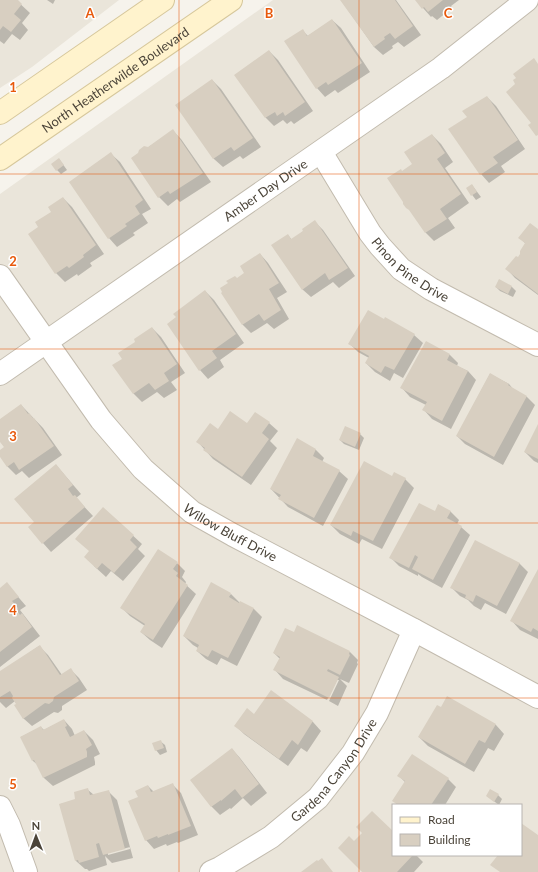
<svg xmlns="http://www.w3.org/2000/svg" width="538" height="872" font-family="Lato,sans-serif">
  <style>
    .residential { fill: #eae5da; fill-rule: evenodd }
    .shadow { fill: #0003; fill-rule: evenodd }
    .building { fill: #d8cfc1 }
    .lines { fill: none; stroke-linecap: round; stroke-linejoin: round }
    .street-casing { stroke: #c2bbae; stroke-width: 24 }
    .secondary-casing { stroke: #d6c79b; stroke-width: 24 }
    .street { stroke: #fff; stroke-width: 22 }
    .secondary { stroke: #fff3cd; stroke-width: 22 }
    .grid { fill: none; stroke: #e8590c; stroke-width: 1; stroke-opacity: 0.55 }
    .labels { text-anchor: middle; stroke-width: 3; stroke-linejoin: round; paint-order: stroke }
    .street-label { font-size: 13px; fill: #4b4439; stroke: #fff }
    .grid-label { font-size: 13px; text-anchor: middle; font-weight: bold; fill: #e8590c; stroke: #fff; stroke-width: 3; stroke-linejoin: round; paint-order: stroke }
  </style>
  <rect width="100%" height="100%" fill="#f6f3ec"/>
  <!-- residential -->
  <path class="residential" d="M0 0H119L32 67 0 88Z
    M273 0H538V872H0V194ZM393 805H521V855H393Z"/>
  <!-- shadow -->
  <path class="shadow" d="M0 0H16L30 13 22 23 28 30 20 40 12 34 4 44 0 41Z
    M47 0H55L53 4Z
    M341 0H396L421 35 404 47 398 42 392 46 393 48 383 55 374 47Z
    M416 0H459L451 6 452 8 437 20 432 16 431 17Z
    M332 20 341 28 370 72 338 93 335 90 325 97 317 88 302 30 308 36Z
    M269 51 278 60 313 111 294 124 291 121 287 124 283 120 274 126 266 118 236 75Z
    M212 80 221 89 261 147 243 159 240 156 223 167 214 159 177 105Z
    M487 97 496 106 525 149 501 166 505 172 489 183 481 174 468 117Z
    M173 131 181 139 211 182 180 202 177 199 168 206 159 197 132 158Z
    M432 135 441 144 453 162 445 168 469 203 448 218 455 228 434 241 426 233 413 214 402 172 414 165Z
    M111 154 120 162 151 209 142 214 148 223 133 233 135 235 117 247 109 238Z
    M59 159 67 170 61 174 57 170Z
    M472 185 481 197 476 200 467 188Z
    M63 198 72 207 104 254 90 263 92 266 78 276 77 274 65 282 56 273 40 227Z
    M315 222 323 230 355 276 339 288 333 282 311 297 302 289 288 235 292 240Z
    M538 231V295L515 278 507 269 518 259 526 244 520 238Z
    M260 254 268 263 287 292 277 298 289 319 274 329 267 323 251 333 242 324 237 279 246 274Z
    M499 280 512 287 516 291 513 297 500 291 496 287Z
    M205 291 214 300 244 343 220 360 224 367 208 379 200 370Z
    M152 328 161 337 185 373 171 382 177 390 164 398 157 392 142 402 133 393 123 359 137 342Z
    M414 335 423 343 403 378 394 373 390 381 375 372 366 363 369 358 358 352 349 343Z
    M426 342 450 355 458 363 457 366 468 371 476 380 451 429 432 419 424 410 426 405 410 397 402 388Z
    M490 374 509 384 514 390 527 397 535 405 503 465 465 444 457 436Z
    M21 405 43 428 62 455 29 478 22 471 16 475 7 466 0 455V451L5 448 0 440V420Z
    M269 423 278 431 270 441 277 448 251 485 213 459 198 442 218 430 247 425Z
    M538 426V463L534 461 525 452Z
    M360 434 364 438 359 450 344 444 340 440Z
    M298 440 316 450 324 458 322 462 339 471 348 479 323 526 288 507 271 489Z
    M56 465 81 494 76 498 93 516 51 552 43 543 35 522Z
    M405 479 414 488 382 549 362 539 359 544 340 534 331 525Z
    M104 509 142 544 138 549 145 556 123 581 111 571 106 577 94 566 90 552Z
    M450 511 459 520 457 524 461 527 470 535 442 588 422 577 418 574V576L399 566 391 558 435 512Z
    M177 563 185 571 182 577 186 582 185 584 196 594 162 648 150 640 141 632 145 626 130 616 122 608Z
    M519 563 528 572 506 614 485 603 481 610 474 606 468 600 460 596 451 587Z
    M538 571V639L520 630 512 621Z
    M7 584 26 606 20 610 40 636 0 667V589Z
    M231 594 240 603 254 609 262 617 237 666 221 658 217 665 206 659 197 651 198 648 193 645 184 636Z
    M39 646 48 655 62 675 71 670 79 678 87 690 62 706V710L58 713 54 712 32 726 23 718 15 701 6 708 0 702V673Z
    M350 652 358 660 357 663 358 664 349 683 340 679 347 686 338 706 329 701 339 680H337L327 700 283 679 275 670 280 659 274 653Z
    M271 692 313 722 321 731 307 752 301 748 288 766 244 734 236 726 254 715Z
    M447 698 496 725 504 734 494 751 488 748 474 772 428 746 419 737 441 709Z
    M64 720 72 729 75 736 84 731 93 740 100 754 94 757 95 762V765L53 786 44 778 39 766 33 761 21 737 41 727 44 730Z
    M160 741 165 745 167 752 160 755 156 750Z
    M232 749 240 758 267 793 251 806 243 798 231 809 230 808 220 815 212 807 191 780Z
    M399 776 448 779 456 787 445 805H398L394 801 406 783Z
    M172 784 181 793 198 835 178 843 177 842 167 846 166 844 154 849 146 840 139 797 148 786 154 792Z
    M88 790 94 795 108 791 117 800 133 858 112 863 105 856 107 865 89 871 87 869H85L76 861 61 804 76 800ZM130 847V849L108 855V853Z
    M498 795 502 799 499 805 487 796Z
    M393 833V855H416L423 862 414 872H363Z"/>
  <!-- building -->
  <path class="building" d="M0 0H18L22 4 14 14 21 20 11 32 3 26 0 30Z
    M340 0H395L413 26 395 39 390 33 384 37 385 39 374 47Z
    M415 0H443L428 12 424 7 422 9Z
    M332 19 362 63 328 85 326 82 316 89 284 41 303 29 307 36Z
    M269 50 305 102 285 116 283 112 277 116 275 112 265 118 234 75Z
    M534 58 538 64V135L536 136 528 125 531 123 506 92 515 84 513 80 516 78 513 74Z
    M212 79 253 138 234 151 231 147 213 159 175 105Z
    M487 96 518 140 493 157 498 163 480 175 448 129 467 117 462 111Z
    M173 129 203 173 170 194 168 191 158 198 131 158 138 153 139 150 144 146 148 147Z
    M432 134 445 153 437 159 461 194 440 209 447 219 425 233 409 210 406 208 403 204V202L387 178 401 169 402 171 412 164 404 152Z
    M111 152 143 200 135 206 140 214 125 224 127 226 108 239 69 182Z
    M59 158 64 165 56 171 51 164Z
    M472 184 477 192 471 196 466 188Z
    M63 197 96 245 83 255 84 257 69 268 67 266 55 274 28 234 38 227 35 222 51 212 48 207Z
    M315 220 348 268 329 280 325 273 302 290 271 245 288 234 291 239 303 231 302 229Z
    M530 223 538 229V294L505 269 516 256 518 257 520 254V251L525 243 518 238Z
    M260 253 279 283 269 289 281 310 264 321 259 314 242 325 221 293 222 292 220 288 228 283 226 281 235 276 237 278 244 273 240 266Z
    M499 279 512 286 508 294 495 287Z
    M205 290 236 334 212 351 217 358 199 371 167 324 176 317 173 314Z
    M368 310 384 319 385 317 415 334 394 370 385 366 381 373 365 363 369 356 348 344Z
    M152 327 177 364 164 373 169 381 155 390 149 383 133 394 112 365 122 359 118 353 135 342 134 339Z
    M426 341 450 354 447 360 468 371 442 421 422 410 427 402 400 388Z
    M490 373 509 384 508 385 527 396 494 457 456 436Z
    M21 404 28 414 29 413 33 418H34L54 446 19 470 14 462 7 467 0 457V450L4 447 0 442V419Z
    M230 411 247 423 255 412 270 422 262 433 269 439 242 477 203 450 205 448 196 442 210 423 218 429Z
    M538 424V459L524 452Z
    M345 426 361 433 355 447 339 440Z
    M297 438 316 449 313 456 340 470 314 518 278 499 281 495 270 489Z
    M364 461 392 476 394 472 406 478 373 541 353 531 351 536 330 525Z
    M56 464 73 485 68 489 73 496 75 495 85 507 42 544 28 527 34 522 14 499Z
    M419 503 435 511 438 504 451 511 447 518 462 526 433 580 412 569 418 557 415 555 409 568 389 558Z
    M103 507 134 535 130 540 137 547 114 573 102 563 97 569 84 557 89 551 75 539Z
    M475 540 520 563 497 606 476 595 473 602 465 598 466 595 450 588Z
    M158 549 178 562 173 569 178 573 176 576 188 585 153 640 140 632 145 624 120 608Z
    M538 569V631L533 628 531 632 510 621Z
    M7 582 19 597 12 601 18 608V612L20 615 22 613 32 627 0 652V588Z
    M211 582 231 593 229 597 239 603 240 601 254 608 228 658 212 650 208 657 196 651 199 645 183 636Z
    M297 625 350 651 349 654 350 655 340 675 328 669 327 671 339 677 329 698 273 670 280 657 273 653 285 628 294 632Z
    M40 645 60 675 71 668 79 681 54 697 53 701 49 704 45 703 23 719 14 705 16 704 12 698 13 696 10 691 0 697V671Z
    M271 690 313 721 298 745 292 740 279 759 234 726 247 708 254 714Z
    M447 696 496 724 485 743 479 740 465 764 418 737 437 705 441 707Z
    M64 719 67 726 65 727 70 737 84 730 92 745 86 749 87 752V757L43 778 34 760 32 761 20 737 41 726 43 730Z
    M161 740 164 748 155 751 152 743Z
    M232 748 259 784 242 798 235 789 221 801V800L211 807 190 780Z
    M412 754 449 778 431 805H398L392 801 405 781 397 776Z
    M173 783 191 826 168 835V834L158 838 157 836 145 841 128 801 138 797 135 791 148 785 151 792Z
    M88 788 90 795 109 790 125 849 103 855 99 843 96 844 99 857 79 863 78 860 75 861 59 804 75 799 74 792Z
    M490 789 499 794 494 802 486 796Z
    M372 811 393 831V855H413L397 872H362L338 848 349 836 354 841 362 833 356 827Z
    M521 823 538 835V872H500L490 865 498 855H521Z
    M322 858 333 872H301L317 860 318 861Z"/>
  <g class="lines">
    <!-- street casing -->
    <g class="street-casing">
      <g id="street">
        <path id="s1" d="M321 152 370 233 380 246 401 269 431 289 538 345"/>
        <path id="s2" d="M0 276 101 420 143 469 192 512 233 535 414 630 538 697"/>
        <path id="s3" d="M0 374 441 68 527 0"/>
        <path d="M0 807 9 825 26 872"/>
        <path id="s4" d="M211 872 220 868 271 837 318 798 353 753 377 713 414 630"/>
      </g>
    </g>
    <!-- secondary casing -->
    <g class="secondary-casing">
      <g id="secondary">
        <path d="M0 113 163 0"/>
        <path id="s5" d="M0 159 231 0"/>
      </g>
    </g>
    <!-- street -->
    <use href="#street" class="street"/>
    <!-- secondary -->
    <use href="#secondary" class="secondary"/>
  </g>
  <!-- grid -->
  <path class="grid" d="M179 0V872M359 0V872M0 174H538M0 349H538M0 523H538M0 698H538"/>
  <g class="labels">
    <!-- street labels -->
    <g class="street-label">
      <text dy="5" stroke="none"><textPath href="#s5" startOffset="140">North Heatherwilde Boulevard</textPath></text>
      <text dy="5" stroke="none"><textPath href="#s3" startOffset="323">Amber Day Drive</textPath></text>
      <text dy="5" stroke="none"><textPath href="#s1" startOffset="150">Pinon Pine Drive</textPath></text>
      <text dy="5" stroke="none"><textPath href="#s2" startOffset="349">Willow Bluff Drive</textPath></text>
      <text dy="5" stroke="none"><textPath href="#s4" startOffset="162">Gardena Canyon Drive</textPath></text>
    </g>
  </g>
  <g class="grid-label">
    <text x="90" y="18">A</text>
    <text x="269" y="18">B</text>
    <text x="448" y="18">C</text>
    <text x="13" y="92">1</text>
    <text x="13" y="266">2</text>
    <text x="13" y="441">3</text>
    <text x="13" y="615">4</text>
    <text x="13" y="789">5</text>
  </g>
  <!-- legend -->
  <rect x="392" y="804" width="130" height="52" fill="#ffffff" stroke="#b7b4b0"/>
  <rect x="400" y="817" width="20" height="6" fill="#fff3cd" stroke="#b7b4b0"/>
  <text x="428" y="824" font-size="12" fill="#4b4439">Road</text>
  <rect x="400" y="834" width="20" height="12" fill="#d8cfc1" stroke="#b7b4b0"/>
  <text x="428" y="844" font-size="12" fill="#4b4439">Building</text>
  <!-- north arrow -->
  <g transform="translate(36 836) rotate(359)" stroke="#ffffff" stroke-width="3" paint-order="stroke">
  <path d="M0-3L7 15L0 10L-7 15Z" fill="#4b4439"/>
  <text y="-6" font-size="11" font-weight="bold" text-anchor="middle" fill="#4b4439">N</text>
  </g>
</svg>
